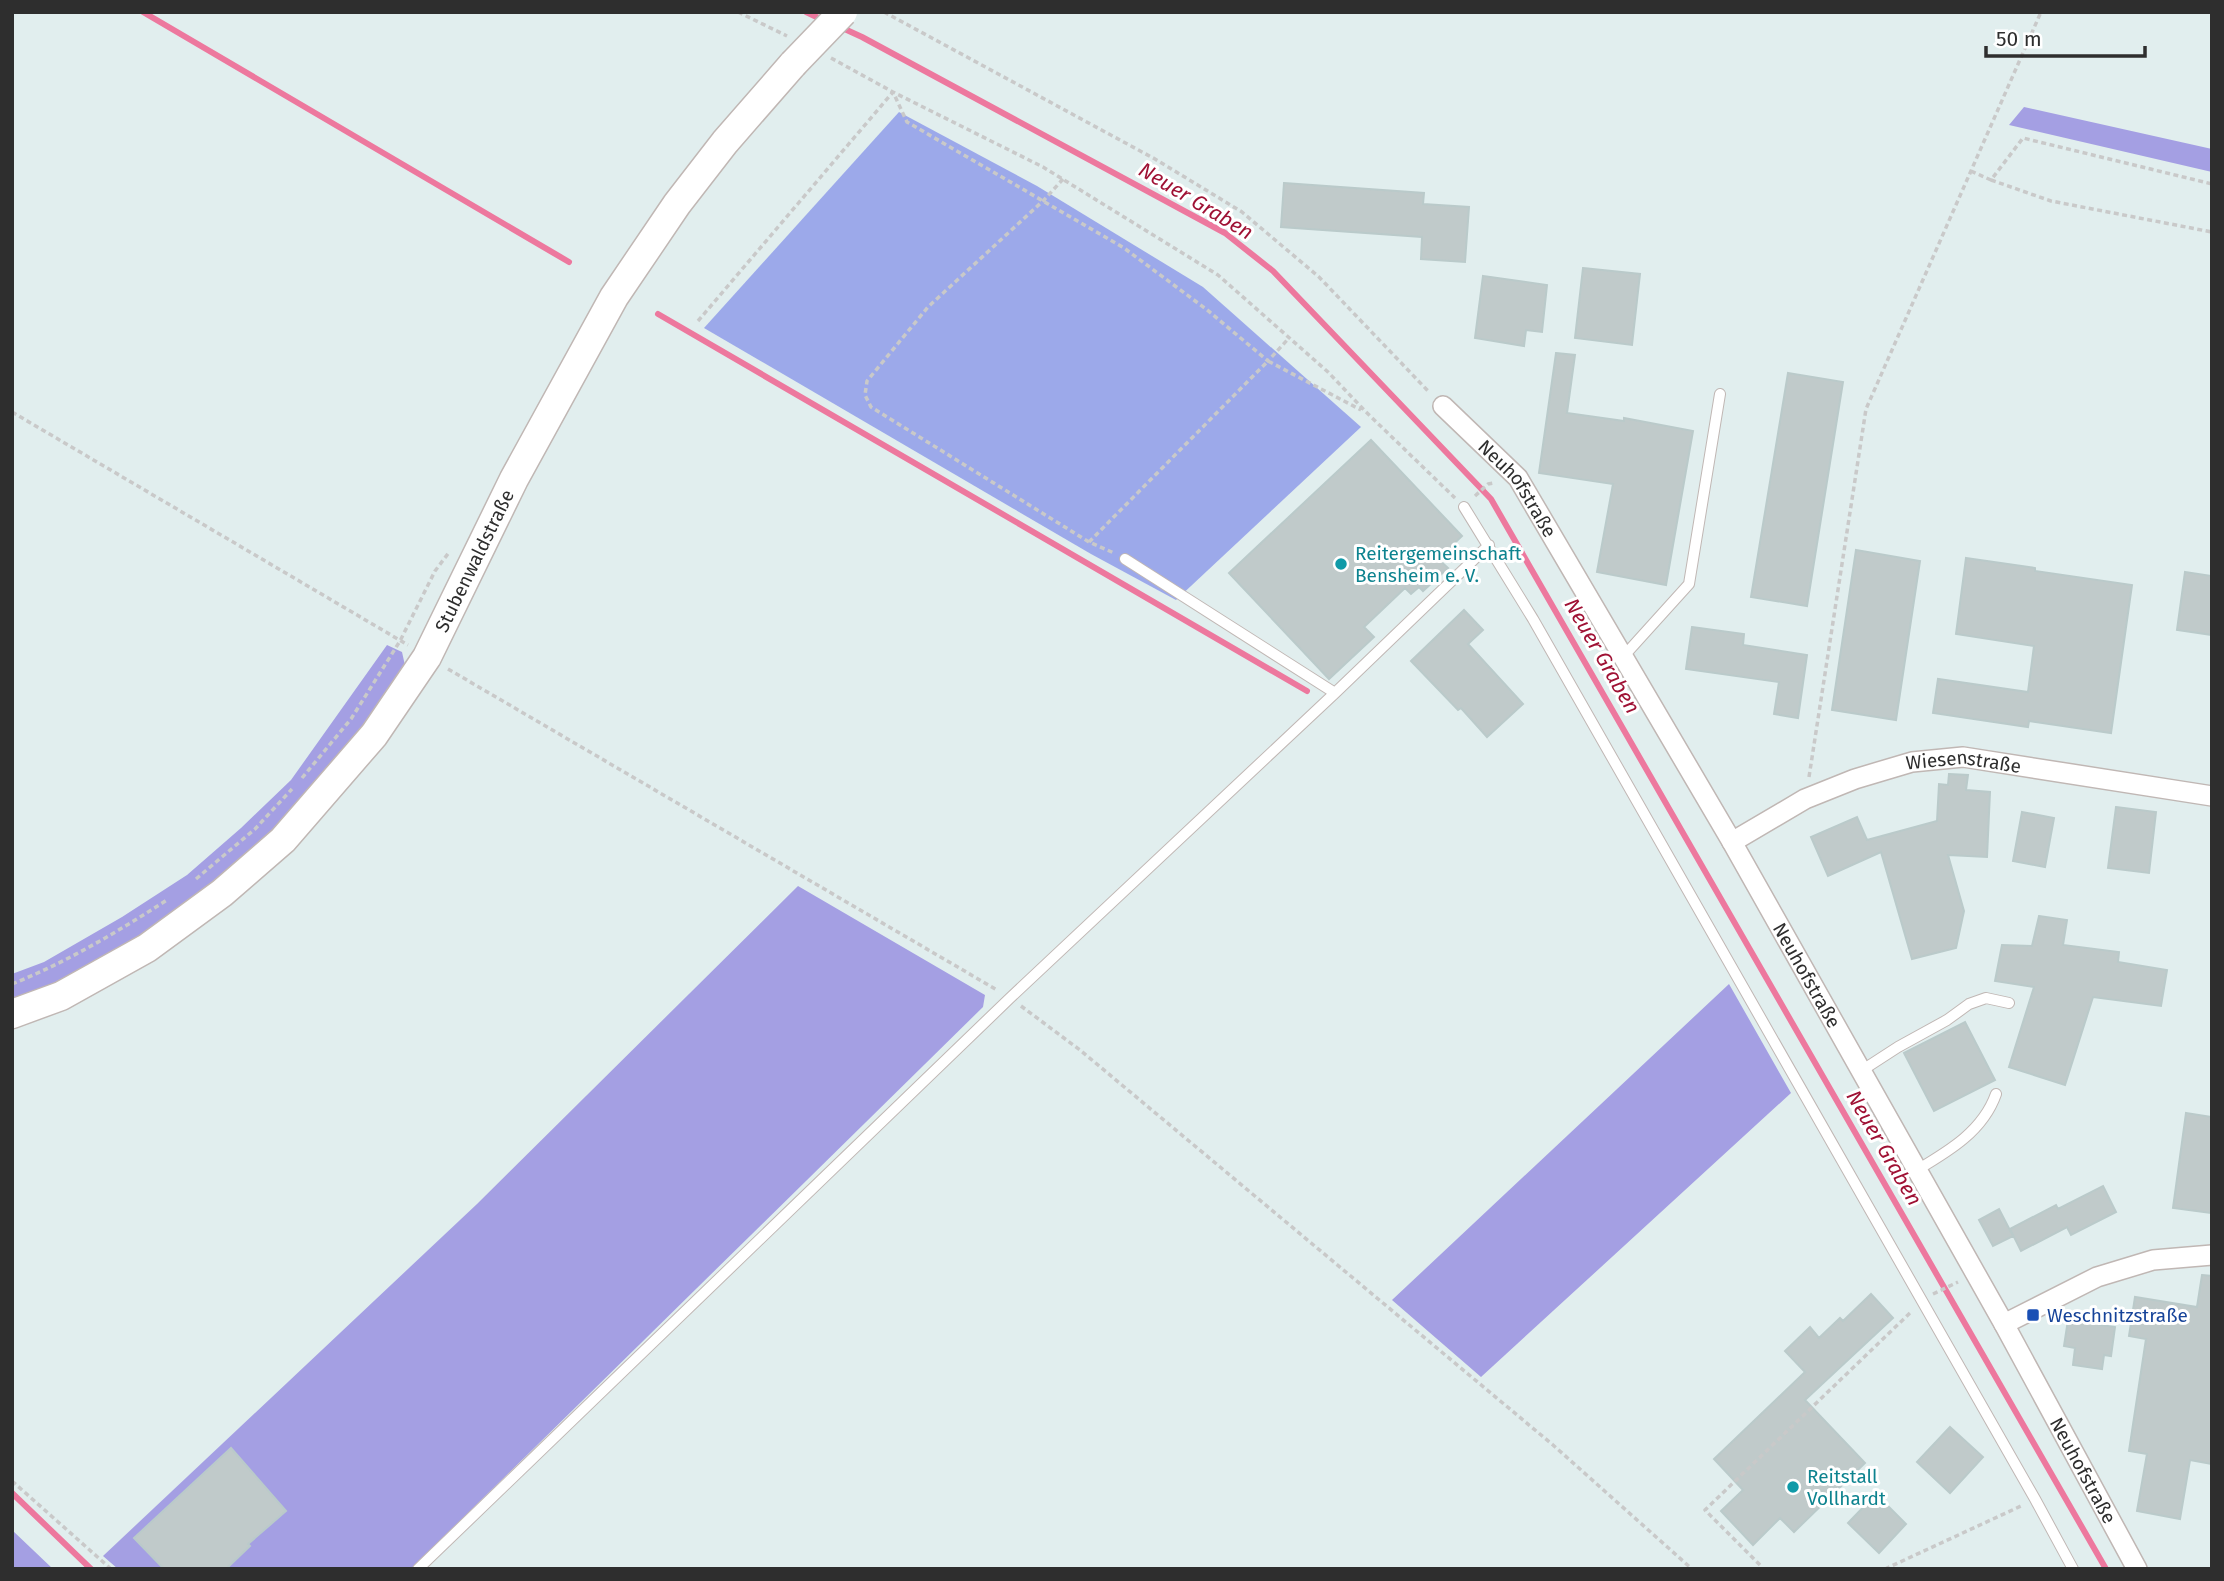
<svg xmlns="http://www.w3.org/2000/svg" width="2224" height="1581" font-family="'Fira Sans',sans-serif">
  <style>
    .green { fill: #a49fe3 }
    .pitch { fill: #9ca9ea }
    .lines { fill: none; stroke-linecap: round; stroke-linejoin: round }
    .stream { stroke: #ed789e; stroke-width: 6 }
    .building { fill: #c0caca; stroke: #bacaca; stroke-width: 2 }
    .lane-casing { stroke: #c0b7b4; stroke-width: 12 }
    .street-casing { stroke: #c0b7b4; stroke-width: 22 }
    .secondary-casing { stroke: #c0b7b4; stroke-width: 31 }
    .path { stroke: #c9c9c9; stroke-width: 3.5; stroke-dasharray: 5 3.5; stroke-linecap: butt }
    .lane { stroke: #fff; stroke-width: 10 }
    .street { stroke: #fff; stroke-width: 19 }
    .secondary { stroke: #fff; stroke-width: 28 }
    .secondary-bridge-casing { stroke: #c0b7b4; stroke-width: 31; stroke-linecap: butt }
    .secondary-bridge { stroke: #fff; stroke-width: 28 }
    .culture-dot { fill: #0f9aa8; stroke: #fff; stroke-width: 2.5 }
    .transit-dot { fill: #1a4fb4; stroke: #fff; stroke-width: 2.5 }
    .labels { text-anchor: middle; stroke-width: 6; stroke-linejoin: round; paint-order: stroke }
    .street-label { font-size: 19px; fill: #2e2e2e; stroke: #fff }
    .culture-label { font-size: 19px; fill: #0d838f; stroke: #fff; text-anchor: start }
    .transit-label { font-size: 19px; fill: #164399; stroke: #fff; text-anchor: start }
    .water-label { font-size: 21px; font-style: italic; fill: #9f1134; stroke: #fff }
  </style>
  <rect width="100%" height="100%" fill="#e1eeee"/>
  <!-- green -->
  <path class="green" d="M2024 107 2212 149V172L2009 125Z
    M387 645 402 652 406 670 354 747 233 872 111 960 12 1003V974L44 962 122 917 187 875 241 828 291 780Z
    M798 886 985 995 983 1007 411 1569H118L103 1556 477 1204Z
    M1729 984 1791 1093 1481 1377 1392 1300Z
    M12 1530 53 1569H12Z"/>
  <!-- pitch -->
  <path class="pitch" d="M899 112 1037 186 1203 287 1361 427 1176 600 1091 554 704 328Z"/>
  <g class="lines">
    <!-- stream -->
    <path class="stream" d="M143 12 569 262
      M806 12 825 21
      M838 26 862 37 1225 233 1273 271 1491 499 2106 1569
      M658 314 1307 691
      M12 1493 91 1569"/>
  </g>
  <!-- building -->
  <path class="building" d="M1284 183 1424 193 1423 204 1469 207 1465 262 1421 259 1422 237 1281 227Z
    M1583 268 1640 274 1632 345 1575 338Z
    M1483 276 1547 285 1542 332 1526 330 1524 346 1475 338Z
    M1556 353 1575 355 1567 413 1624 421V418L1693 431 1666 585 1597 572 1613 484 1539 473Z
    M1788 373 1843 382 1807 606 1751 597Z
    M1371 440 1462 536 1438 559 1448 568 1423 591 1419 587 1411 594 1405 588 1364 627 1374 637 1329 679 1229 573Z
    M1856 550 1920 561 1896 720 1832 710Z
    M1966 558 2035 568V571L2132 585 2111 733 2029 721 2028 727 1933 713 1938 679 2028 692 2034 646 1956 634Z
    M2185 572 2212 576V635L2177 630Z
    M1464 610 1483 630 1468 644 1523 704 1487 737 1461 708 1458 710 1411 661Z
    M1692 627 1744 634 1743 645 1807 655 1798 718 1774 714 1779 682 1686 669Z
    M1949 774 1968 775 1966 790 1990 792 1987 857 1948 855 1964 911 1956 948 1912 959 1881 852 1828 876 1811 837 1857 817 1867 840 1937 821 1939 784 1948 785Z
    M2116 807 2156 812 2149 873 2108 868Z
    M2022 812 2054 818 2045 867 2013 861Z
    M2039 916 2067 920 2063 945 2119 952 2118 962 2167 970 2161 1006 2093 997 2065 1085 2009 1067 2034 987 1995 981 2002 945 2032 946Z
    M1965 1022 1995 1080 1934 1111 1904 1053Z
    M2186 1113 2212 1117V1213L2173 1208Z
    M2103 1186 2116 1212 2071 1235 2067 1227 2021 1251 2010 1229 2056 1205 2058 1209Z
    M1999 1209 2013 1236 1993 1246 1979 1220Z
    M2202 1275 2212 1276V1464L2190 1460 2180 1519 2137 1511 2147 1454 2129 1451 2146 1339 2129 1336 2135 1297 2197 1307Z
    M1871 1294 1893 1318 1805 1400 1865 1463 1794 1532 1780 1518 1753 1545 1721 1511 1743 1490 1714 1459 1805 1372 1785 1351 1810 1327 1819 1338 1840 1318 1843 1321Z
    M2068 1320 2115 1327 2111 1356 2104 1355 2102 1369 2073 1365 2075 1348 2064 1346Z
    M1950 1427 1983 1457 1950 1493 1917 1462Z
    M231 1448 286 1511 248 1544 250 1546 226 1569H164L134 1538Z
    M1876 1494 1906 1524 1879 1553 1848 1523Z"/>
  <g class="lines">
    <!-- lane casing -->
    <g class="lane-casing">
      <path id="lane" d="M1464 507 1533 619 2035 1499 2073 1569
        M1125 559 1335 693
        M1623 657 1689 584 1720 394
        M1861 1071 1898 1047 1947 1020 1969 1004 1986 998 2009 1003
        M1917 1170C1949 1151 1983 1131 1996 1094
        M418 1569 1010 998 1335 693 1489 545"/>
    </g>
    <!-- street casing -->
    <g class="street-casing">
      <g id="street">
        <path id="s1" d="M1443 406 1518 478 1732 842 2004 1324 2137 1569"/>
        <path id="s2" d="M1732 842 1805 799 1855 779 1912 762 1963 757 2212 796"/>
        <path d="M2004 1324 2097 1277 2153 1260 2212 1255"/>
      </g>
    </g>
    <!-- secondary casing -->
    <g class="secondary-casing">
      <g id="secondary">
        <path id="s3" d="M12 1014 61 996 147 948 222 893 283 840 374 735 427 657 514 479 614 297 677 204 725 142 793 64"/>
      </g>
    </g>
    <!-- path -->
    <path class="path" d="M738 12 787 36
      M884 12 1155 159 1242 212 1319 277 1429 392
      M831 58 893 92 1043 167 1218 275 1328 372 1366 412 1455 498
      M1971 171 1991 180 2023 138 2212 184
      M1063 179 1044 200 928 307 867 381 865 395 871 407 1089 542 1114 553
      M1991 180 2051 201 2212 232
      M698 321 893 92 907 122 1124 248 1206 309 1268 361 1289 338
      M12 412 408 645
      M1475 496 1488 484 1494 483
      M1089 542 1268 361 1361 410
      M448 669 997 990
      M1809 777 1866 409 2041 12
      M302 778 351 719 400 641 435 571 450 551
      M196 879 255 829 292 789
      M12 984C67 962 117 932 167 900
      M1021 1006 1080 1050 1553 1445 1692 1569
      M1933 1294 1958 1282
      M12 1481 111 1569
      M1760 1565 1705 1510 1911 1312
      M1885 1569 2021 1506"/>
    <!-- lane -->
    <use href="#lane" class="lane"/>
    <!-- street -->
    <use href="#street" class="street"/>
    <!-- secondary -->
    <use href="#secondary" class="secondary"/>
    <!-- secondary-bridge casing -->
    <g class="secondary-bridge-casing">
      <path id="secondary-bridge" d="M793 64 843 12"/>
    </g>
    <!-- secondary-bridge -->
    <use href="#secondary-bridge" class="secondary-bridge"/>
  </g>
  <!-- markers -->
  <g class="culture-dot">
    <circle cx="1341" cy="564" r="7"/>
    <circle cx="1793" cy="1487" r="7"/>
  </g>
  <rect class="transit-dot" x="2026" y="1308" width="14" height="14" rx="3.5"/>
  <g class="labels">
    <!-- street labels -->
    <g class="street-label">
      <text dy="7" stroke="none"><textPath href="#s1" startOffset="112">Neuhofstraße</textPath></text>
      <text dy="7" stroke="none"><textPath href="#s3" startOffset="665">Stubenwaldstraße</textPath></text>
      <text dy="7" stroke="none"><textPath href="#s2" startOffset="250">Wiesenstraße</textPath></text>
      <text dy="7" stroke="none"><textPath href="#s1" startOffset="679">Neuhofstraße</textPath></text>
      <text dy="7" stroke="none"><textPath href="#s1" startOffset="1246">Neuhofstraße</textPath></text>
    </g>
    <!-- culture labels -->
    <g class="culture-label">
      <text x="1355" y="560">Reitergemeinschaft<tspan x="1355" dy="22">Bensheim e. V.</tspan></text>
      <text x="1807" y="1483">Reitstall<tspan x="1807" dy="22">Vollhardt</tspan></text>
    </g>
    <!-- transit labels -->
    <g class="transit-label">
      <text x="2047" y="1322">Weschnitzstraße</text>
    </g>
    <!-- water labels -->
    <g class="water-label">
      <text transform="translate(1196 201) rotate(31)" y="7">Neuer Graben</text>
      <text transform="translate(1602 656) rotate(60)" y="7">Neuer Graben</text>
      <text transform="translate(1884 1148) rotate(60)" y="7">Neuer Graben</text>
    </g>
  </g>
  <!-- border -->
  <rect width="2224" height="1581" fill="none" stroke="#2e2e2e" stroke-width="28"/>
  <!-- scale -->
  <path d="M1986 46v10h159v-10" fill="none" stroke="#2e2e2e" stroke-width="3.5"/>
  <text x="1996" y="46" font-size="21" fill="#2e2e2e" stroke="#ffffff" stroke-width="5" paint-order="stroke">50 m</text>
</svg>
